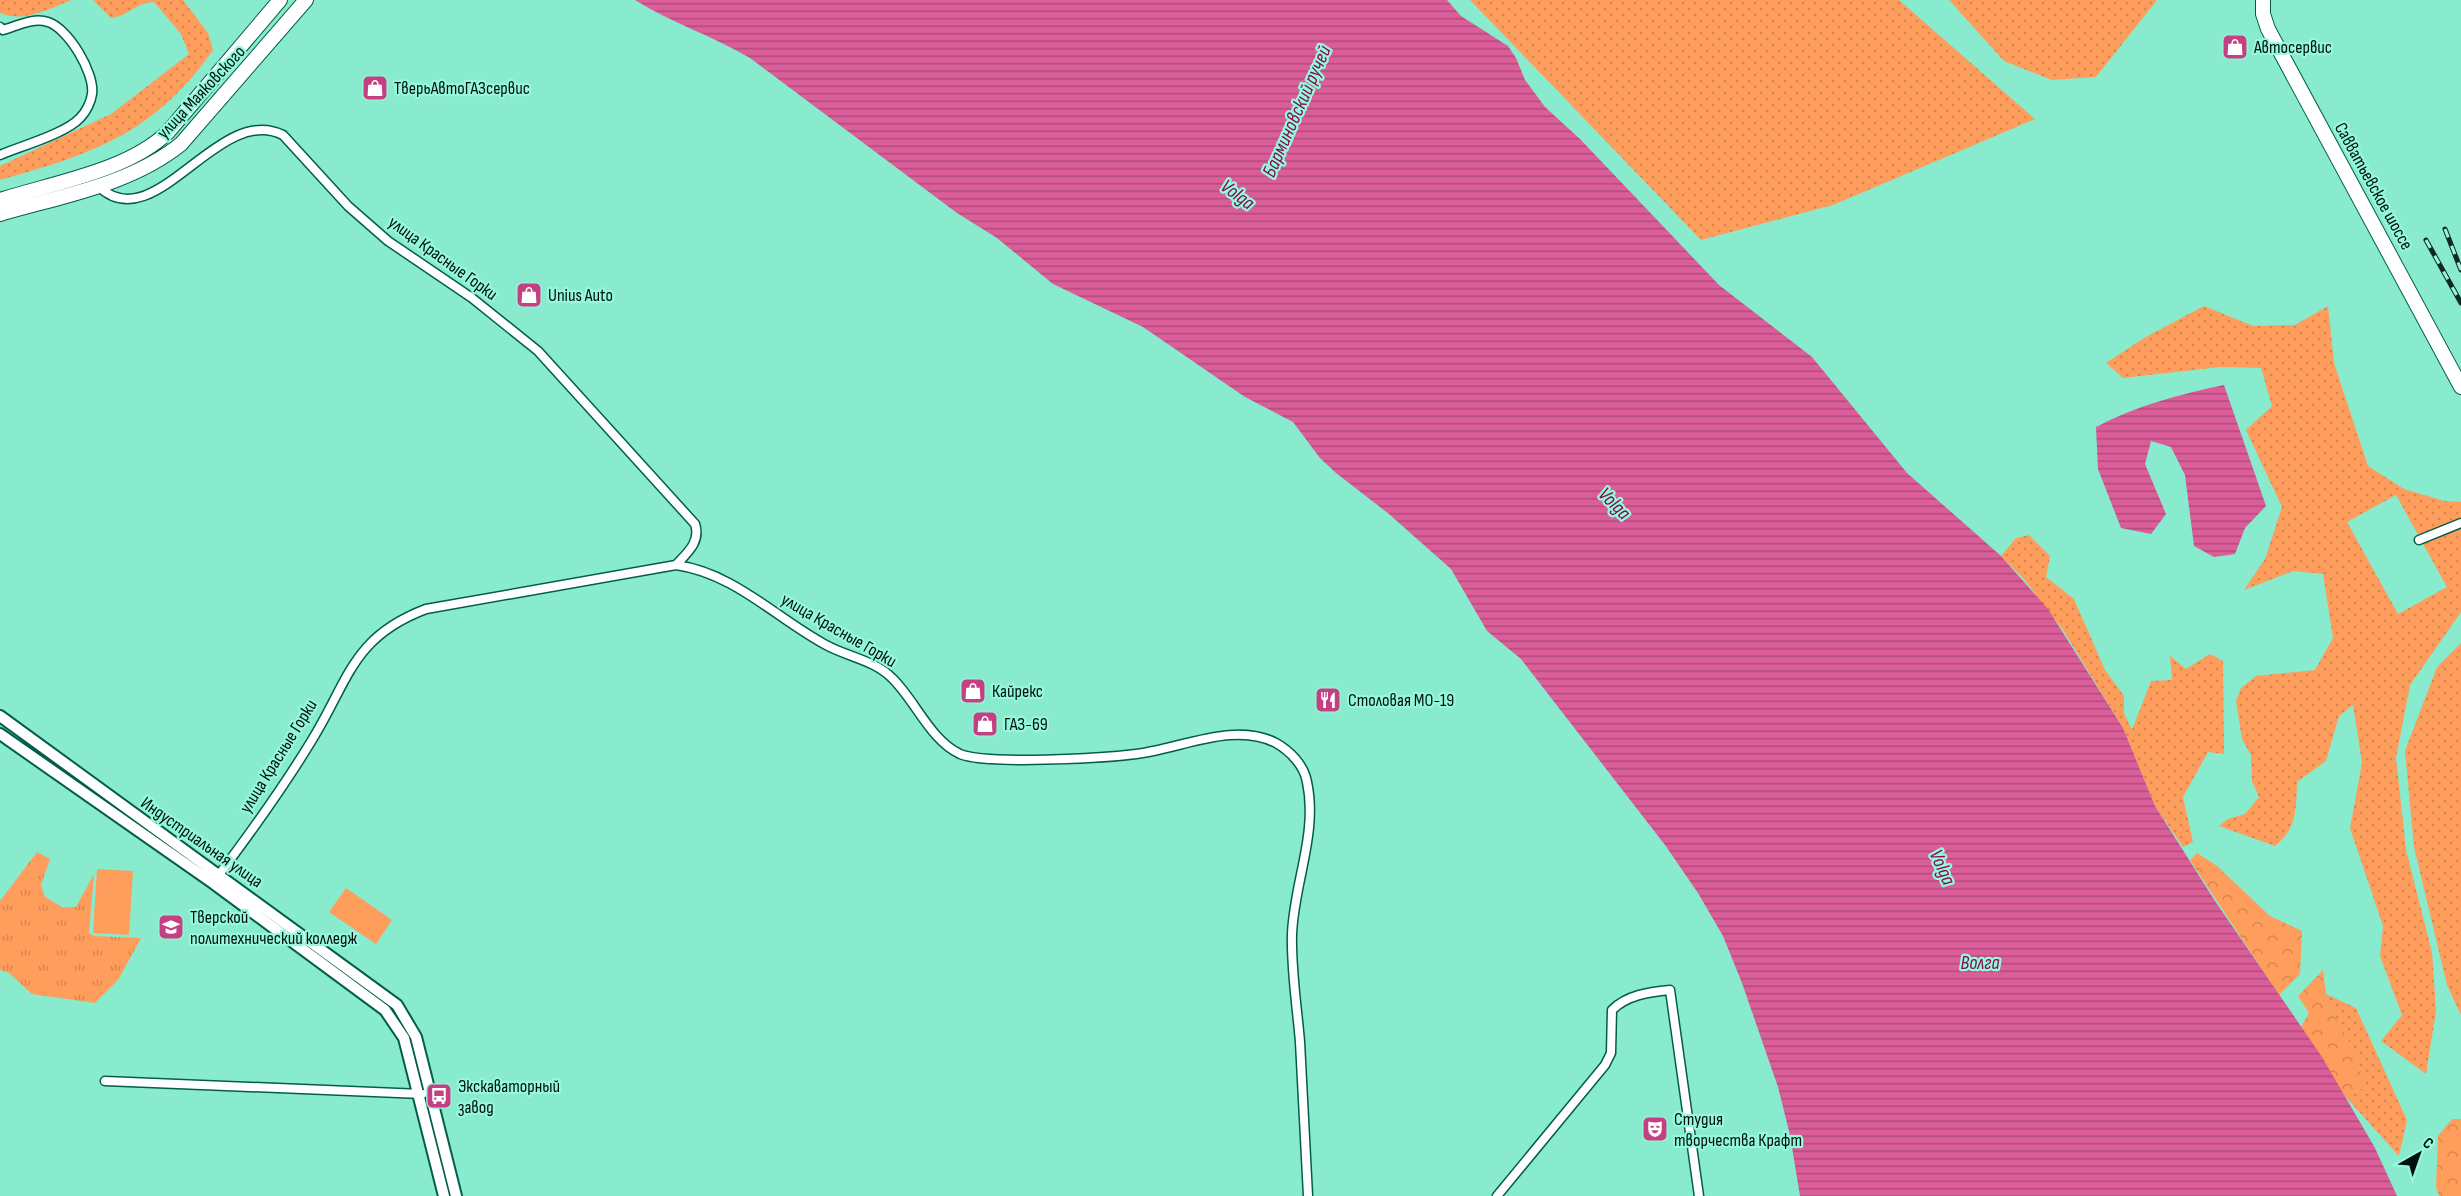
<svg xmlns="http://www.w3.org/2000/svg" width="2461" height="1196" font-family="'Sofia Sans Condensed',sans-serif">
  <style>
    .grass { fill: url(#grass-dots); fill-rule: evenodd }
    .forest { fill: url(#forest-crowns) }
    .park { fill: url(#park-tufts) }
    .garden { fill: #fe9d5c }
    .water { fill: url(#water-rules) }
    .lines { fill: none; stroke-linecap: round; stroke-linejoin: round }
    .minor-casing { stroke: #025e4b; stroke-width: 11 }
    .tertiary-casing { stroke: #025e4b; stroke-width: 14 }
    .primary-casing { stroke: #025e4b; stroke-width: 16 }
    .minor { stroke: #fff; stroke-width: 8 }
    .tertiary { stroke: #fff; stroke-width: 10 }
    .primary { stroke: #fff; stroke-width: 14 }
    .rail-casing { stroke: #0f2921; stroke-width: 5 }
    .rail { stroke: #96f8db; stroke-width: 3; stroke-dasharray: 9; stroke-linecap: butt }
    .labels { text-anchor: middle; stroke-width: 4.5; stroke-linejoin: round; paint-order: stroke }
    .poi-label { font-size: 18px; fill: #00110c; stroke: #96f8db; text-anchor: start }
    .street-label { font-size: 18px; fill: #00110c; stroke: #96f8db }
    .water-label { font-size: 20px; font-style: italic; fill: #840c51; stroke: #96f8db }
  </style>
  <defs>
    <pattern id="grass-dots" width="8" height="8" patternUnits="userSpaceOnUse" patternTransform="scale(1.5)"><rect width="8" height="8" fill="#fe9d5c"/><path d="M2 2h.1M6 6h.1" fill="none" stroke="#d8864f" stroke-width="1.8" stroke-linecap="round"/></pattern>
    <pattern id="forest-crowns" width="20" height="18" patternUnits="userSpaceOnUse" patternTransform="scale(1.5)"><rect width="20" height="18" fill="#fe9d5c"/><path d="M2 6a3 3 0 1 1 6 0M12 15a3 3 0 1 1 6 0" fill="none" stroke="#d8864f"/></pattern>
    <pattern id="park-tufts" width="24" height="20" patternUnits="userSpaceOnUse" patternTransform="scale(1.5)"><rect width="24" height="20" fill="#fe9d5c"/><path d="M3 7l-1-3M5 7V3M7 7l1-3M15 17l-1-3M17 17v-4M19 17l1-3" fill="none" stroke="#d8864f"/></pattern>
    <pattern id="water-rules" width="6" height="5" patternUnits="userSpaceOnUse" patternTransform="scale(1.5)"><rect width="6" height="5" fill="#db5d99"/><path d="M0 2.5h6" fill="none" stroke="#af4b7b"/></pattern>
  </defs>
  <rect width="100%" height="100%" fill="#89ebce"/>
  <!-- grass -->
  <path class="grass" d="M0 0H71C49 9 24 23 0 13Z
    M93 0H183L208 33 213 50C155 133 93 154 0 180V166L111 114 189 54 181 34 154 2C137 2 128 16 111 18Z
    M1470 0H1899L2035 119 1833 205 1701 240Z
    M1949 0H2157L2096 77 2052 80 2004 61Z
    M2204 306 2253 326 2295 325 2328 306 2334 363 2368 466 2404 489 2444 501 2461 502V612L2410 685 2396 758 2406 850 2432 952 2436 1011 2426 1074 2381 1041 2402 1015 2380 956 2383 926 2350 828 2362 763 2353 705 2339 716 2326 761 2297 782C2296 808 2297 829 2275 846L2219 826 2228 819 2245 814 2259 797 2252 781 2251 755 2242 739 2236 701 2241 688 2256 676 2315 670 2333 638 2323 574 2293 571 2244 590 2265 559 2282 507 2246 430 2272 406 2261 368 2220 367 2123 378 2106 363 2144 338ZM2396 495 2447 587 2398 614 2347 522Z
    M2029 535 2050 556 2046 577 2074 599 2105 670 2124 696V713L2132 730 2151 681 2172 680 2170 656 2186 669 2210 654 2223 661 2224 754 2208 752 2183 797 2193 842 2183 847 2155 806 2123 728 2063 630 2023 578 2001 556 2016 538Z
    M2461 643V1015L2447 985 2414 847 2405 751 2437 667Z
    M2326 994 2356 1008 2407 1120 2399 1156 2344 1095 2366 1087 2355 1053 2327 1002Z"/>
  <!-- forest -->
  <path class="forest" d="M2197 853 2217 866 2270 916 2302 931 2300 974 2279 995 2190 860Z
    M2323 970 2327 1002 2355 1053 2366 1087 2344 1095 2301 1027 2309 1013 2298 996Z
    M2452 1119H2461V1196H2439L2436 1187 2438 1136Z"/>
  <!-- park -->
  <path class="park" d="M37 852 50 859 41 885 45 897 62 907H76L94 874 89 933 94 936 141 938 118 980 95 1003 32 994 9 973 0 970V901Z"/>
  <!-- garden -->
  <path class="garden" d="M97 869 133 871 129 935 93 933Z
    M346 888 392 920 376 944 329 912Z"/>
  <!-- water -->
  <path class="water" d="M635 0H1447L1461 16 1508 46 1516 58 1525 80 1545 107 1580 139 1719 285 1812 357 1907 473 2001 556 2048 609 2123 728 2155 806 2215 901 2322 1057 2375 1148 2397 1196H1800L1790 1135 1778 1087 1742 983 1723 936 1698 893 1665 845 1521 659 1487 631 1451 569 1389 514 1336 473 1320 458 1293 422 1245 397 1143 327 1053 284 997 238 957 213 750 58C713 36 672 23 635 0Z
    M2224 385 2266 506 2245 528 2235 554 2214 557 2194 546 2185 475 2171 447 2151 441 2145 464 2166 514 2151 534 2121 528 2098 469 2096 427C2136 406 2180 394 2224 385Z"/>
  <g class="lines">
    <!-- minor casing -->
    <g class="minor-casing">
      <path id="minor" d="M0 27 3 30C17 26 33 17 48 22 68 28 95 73 92 94 91 102 86 112 80 118 65 134 21 146 0 155
        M98 186C155 241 218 102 283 135L348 206 388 241 472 298 538 351 695 524C701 542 687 553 676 565
        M2419 540 2461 523
        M215 880C249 835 283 788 312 740 349 680 352 637 426 609L676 565C734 573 776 618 826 645 848 657 874 660 892 678 915 700 930 740 960 754 986 765 1104 758 1136 754 1180 749 1234 721 1276 743 1290 751 1304 765 1307 782 1318 833 1294 883 1292 934 1291 970 1297 1006 1300 1042 1303 1093 1305 1145 1308 1196
        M105 1081 422 1094
        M1497 1196 1605 1065 1611 1053 1612 1010C1627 995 1649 992 1670 990L1699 1196"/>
    </g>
    <!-- tertiary casing -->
    <g class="tertiary-casing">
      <path id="tertiary" d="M0 716 397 1005 416 1037 456 1196
        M0 734 213 883 385 1010 404 1038 444 1196"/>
    </g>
    <!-- primary casing -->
    <g class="primary-casing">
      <path id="primary" d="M2263 0V14L2268 29 2461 387
        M0 200C53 183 128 171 168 132L280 0
        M0 214C61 196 130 185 181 144L306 0"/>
    </g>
    <!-- minor -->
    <use href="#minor" class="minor"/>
    <!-- tertiary -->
    <use href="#tertiary" class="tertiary"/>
    <!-- primary -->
    <use href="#primary" class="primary"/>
    <!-- rail casing -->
    <g class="rail-casing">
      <path id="rail" d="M2445 229 2461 270
        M2426 240 2461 303"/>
    </g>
    <!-- rail -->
    <use href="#rail" class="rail"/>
  </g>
  <!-- icons -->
  <defs>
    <g id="shop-square" transform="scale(1.35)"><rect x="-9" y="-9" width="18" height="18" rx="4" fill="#c54083" stroke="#96f8db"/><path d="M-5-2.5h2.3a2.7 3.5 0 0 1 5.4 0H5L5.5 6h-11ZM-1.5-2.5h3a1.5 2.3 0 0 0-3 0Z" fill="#fff"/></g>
    <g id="restaurant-square" transform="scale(1.35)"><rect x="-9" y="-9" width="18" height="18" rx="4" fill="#c54083" stroke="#96f8db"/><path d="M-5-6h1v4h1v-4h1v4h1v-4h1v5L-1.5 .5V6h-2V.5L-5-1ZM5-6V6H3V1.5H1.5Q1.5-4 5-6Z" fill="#fff"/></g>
    <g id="university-square" transform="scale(1.35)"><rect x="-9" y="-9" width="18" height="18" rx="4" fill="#c54083" stroke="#96f8db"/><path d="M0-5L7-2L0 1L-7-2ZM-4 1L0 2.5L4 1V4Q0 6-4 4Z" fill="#fff"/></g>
    <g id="bus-square" transform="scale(1.35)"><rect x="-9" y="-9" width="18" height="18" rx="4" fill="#c54083" stroke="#96f8db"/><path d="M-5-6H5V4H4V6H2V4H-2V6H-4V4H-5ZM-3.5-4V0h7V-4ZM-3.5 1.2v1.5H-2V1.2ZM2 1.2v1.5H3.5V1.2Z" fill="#fff"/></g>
    <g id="theatre-square" transform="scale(1.35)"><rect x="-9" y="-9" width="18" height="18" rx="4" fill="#c54083" stroke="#96f8db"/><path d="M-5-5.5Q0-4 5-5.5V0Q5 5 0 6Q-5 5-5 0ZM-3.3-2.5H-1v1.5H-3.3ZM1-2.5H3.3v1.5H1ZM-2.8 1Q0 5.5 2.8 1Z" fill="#fff"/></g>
  </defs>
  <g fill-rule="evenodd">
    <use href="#shop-square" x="2235" y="47"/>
    <use href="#shop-square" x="375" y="88"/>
    <use href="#shop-square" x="529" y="295"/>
    <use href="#shop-square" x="973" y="691"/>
    <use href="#restaurant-square" x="1328" y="700"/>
    <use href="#shop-square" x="985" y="724"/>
    <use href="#university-square" x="171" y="927"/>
    <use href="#bus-square" x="439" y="1096"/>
    <use href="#theatre-square" x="1655" y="1129"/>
  </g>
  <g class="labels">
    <!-- poi labels -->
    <g class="poi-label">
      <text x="2254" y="53">Автосервис</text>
      <text x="394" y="94">ТверьАвтоГАЗсервис</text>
      <text x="548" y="301">Unius Auto</text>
      <text x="992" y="697">Кайрекс</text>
      <text x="1348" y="706">Столовая МО-19</text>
      <text x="1004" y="730">ГАЗ-69</text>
      <text x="190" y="923">Тверской<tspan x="190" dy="21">политехнический колледж</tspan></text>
      <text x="458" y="1092">Экскаваторный<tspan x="458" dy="21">завод</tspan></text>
      <text x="1674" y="1125">Студия<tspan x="1674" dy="21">творчества Крафт</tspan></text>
    </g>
    <!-- street labels -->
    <g class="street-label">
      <text transform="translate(201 92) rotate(-47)" y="6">улица Маяковского</text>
      <text transform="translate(2374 186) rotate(61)" y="6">Савватьевское шоссе</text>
      <text transform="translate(443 258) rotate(36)" y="6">улица Красные Горки</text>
      <text transform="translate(839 630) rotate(30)" y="6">улица Красные Горки</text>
      <text transform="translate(278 756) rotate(-58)" y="6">улица Красные Горки</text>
      <text transform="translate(202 842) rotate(35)" y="6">Индустриальная улица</text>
    </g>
    <!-- water labels -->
    <g class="water-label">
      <text transform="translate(1296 111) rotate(-66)" y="7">Барминовский ручей</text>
      <text transform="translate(1238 194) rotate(37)" y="7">Volga</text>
      <text transform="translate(1615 503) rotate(45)" y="7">Volga</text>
      <text transform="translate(1943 867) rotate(66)" y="7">Volga</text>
      <text x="1980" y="969">Волга</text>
    </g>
  </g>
  <!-- north arrow -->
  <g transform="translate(2419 1154) rotate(40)" stroke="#96f8db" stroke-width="4.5" paint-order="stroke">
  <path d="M0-4.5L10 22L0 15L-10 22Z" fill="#00110c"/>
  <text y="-9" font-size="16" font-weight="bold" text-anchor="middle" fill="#00110c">С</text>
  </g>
</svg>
